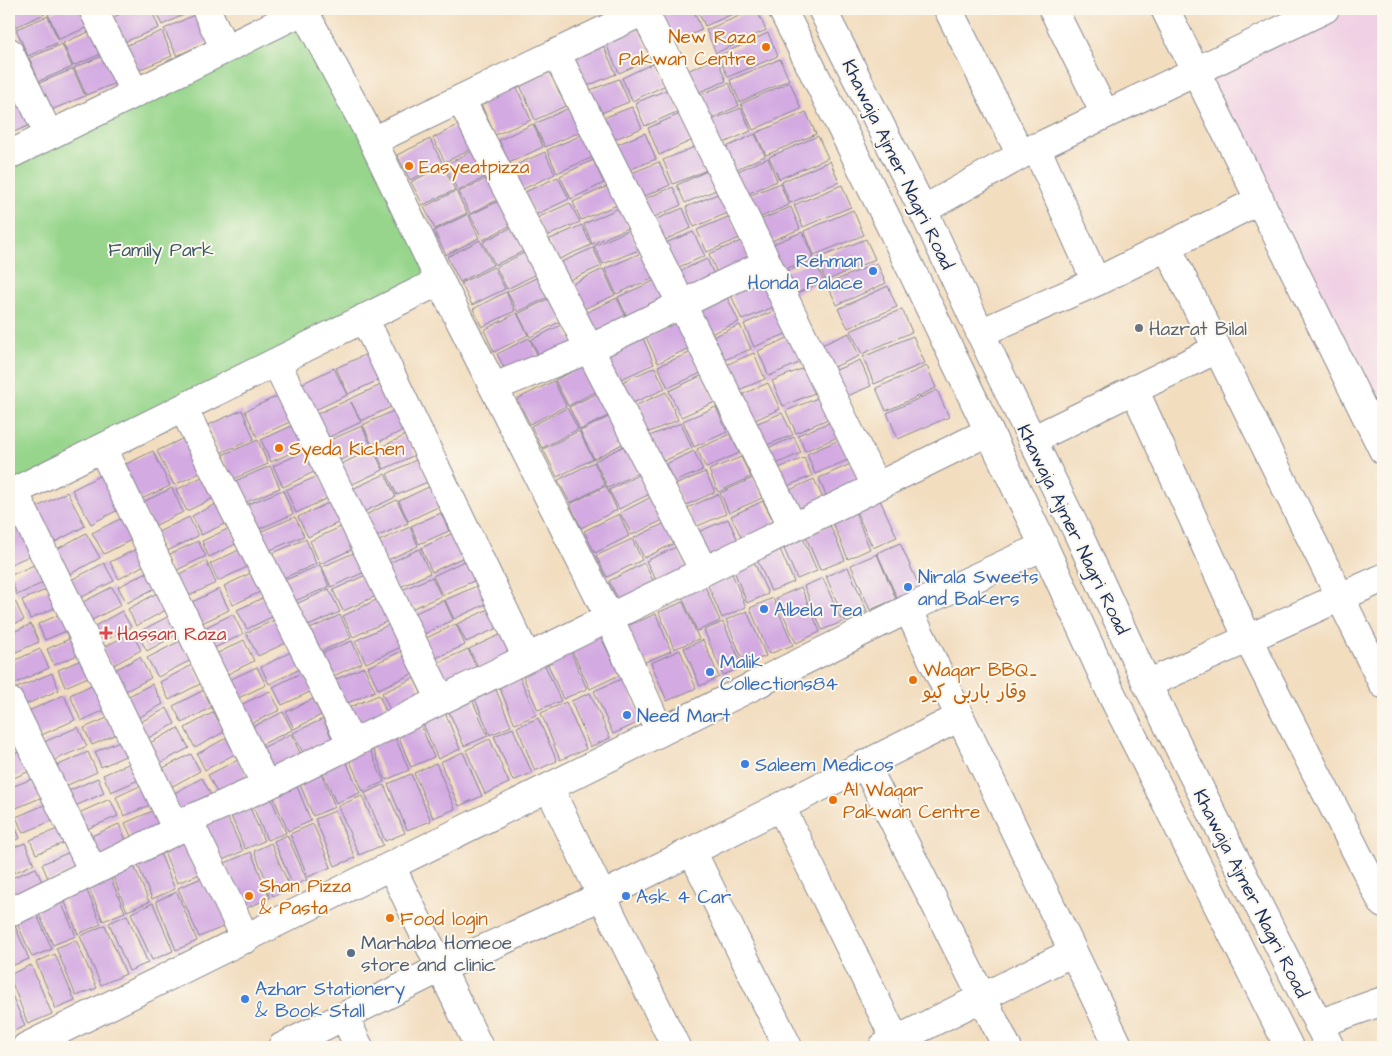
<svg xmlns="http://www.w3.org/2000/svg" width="1392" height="1056" font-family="'Architects Daughter','Playpen Sans Arabic',sans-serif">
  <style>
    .built { fill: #f0d0e4 }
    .green { fill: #96d58b; stroke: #588274 }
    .building { fill: #d3aae2 }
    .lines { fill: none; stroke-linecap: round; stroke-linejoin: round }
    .minor-casing { stroke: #86868e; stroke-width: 30 }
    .tertiary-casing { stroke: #86868e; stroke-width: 30 }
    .minor { stroke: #fff; stroke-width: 28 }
    .tertiary { stroke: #fff; stroke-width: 28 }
    .food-dot { fill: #e8710a; stroke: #fbf7ec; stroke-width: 2 }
    .shop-dot { fill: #3f7fe0; stroke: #fbf7ec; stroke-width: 2 }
    .worship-dot { fill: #6b7280; stroke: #fbf7ec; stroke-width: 2 }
    .health-dot { fill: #e0444e; stroke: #fbf7ec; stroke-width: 2 }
    .service-dot { fill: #5c6f8a; stroke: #fbf7ec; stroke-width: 2 }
    .labels { text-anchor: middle; stroke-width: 4; stroke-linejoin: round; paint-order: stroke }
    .food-label { font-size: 19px; fill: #c56008; stroke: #fbf7ec; text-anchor: start }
    .street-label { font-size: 19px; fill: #1b2f5e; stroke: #fbf7ec }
    .park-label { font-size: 19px; fill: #3a5869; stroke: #fbf7ec }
    .shop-label { font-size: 19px; fill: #366cbe; stroke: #fbf7ec; text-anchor: start }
    .worship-label { font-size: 19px; fill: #5b616d; stroke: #fbf7ec; text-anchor: start }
    .health-label { font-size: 19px; fill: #be3a42; stroke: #fbf7ec; text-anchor: start }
    .service-label { font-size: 19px; fill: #4e5e75; stroke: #fbf7ec; text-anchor: start }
  </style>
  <rect width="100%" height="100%" fill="#fbf7ec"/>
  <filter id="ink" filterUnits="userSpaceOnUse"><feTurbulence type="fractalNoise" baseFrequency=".02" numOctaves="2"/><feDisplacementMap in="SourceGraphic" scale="10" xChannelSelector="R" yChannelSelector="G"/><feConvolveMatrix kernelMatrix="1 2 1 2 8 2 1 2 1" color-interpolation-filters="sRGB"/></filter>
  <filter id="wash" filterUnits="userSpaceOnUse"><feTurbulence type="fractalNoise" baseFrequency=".0096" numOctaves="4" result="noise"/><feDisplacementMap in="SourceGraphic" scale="20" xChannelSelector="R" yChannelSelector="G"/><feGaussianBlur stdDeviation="1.12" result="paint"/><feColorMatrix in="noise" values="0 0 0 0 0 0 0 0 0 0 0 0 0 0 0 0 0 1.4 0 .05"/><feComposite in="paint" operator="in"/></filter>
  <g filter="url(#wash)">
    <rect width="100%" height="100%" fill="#f2ddbf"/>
    <!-- built -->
    <path class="built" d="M1325 9H1383V446L1196 70Z"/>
    <!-- green -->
    <path class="green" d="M304 10 440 281 9 494V155Z"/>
    <g id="blocks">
      <!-- building -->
      <path class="building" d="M9 9H42L45 14 15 27Z
        M61 9H90L96 24 59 39 48 14Z
        M107 9H124L110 15Z
        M133 9H151L159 28 124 42 113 17Z
        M154 9H194V10L162 25Z
        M677 9H693L702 30 666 45 654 18Z
        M697 9H744L705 26Z
        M756 9 766 30 716 53 706 30Z
        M196 14 209 41 177 56 164 29Z
        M48 16 59 42 28 56 16 29Z
        M98 28 108 51 73 66 63 43Z
        M638 28 652 59 619 73 605 42Z
        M162 31 172 56 138 70 127 45Z
        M768 33 778 56 728 77 718 56Z
        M602 43 616 74 582 88 569 56Z
        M62 44 72 67 39 81 29 58Z
        M109 53 121 81 86 95 74 68Z
        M717 58 726 81 695 94 685 72Z
        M780 59 789 80 740 102 730 80Z
        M656 62 666 85 632 101 622 78Z
        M73 69 85 96 51 110 39 83Z
        M551 71 566 106 535 120 520 85Z
        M9 73 21 97 9 102Z
        M619 79 629 102 596 115 585 92Z
        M790 82 801 109 753 130 741 104Z
        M729 83 739 106 707 120 697 96Z
        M516 86 531 120 495 135 480 102Z
        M669 89 679 111 645 126 635 103Z
        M24 98 35 123 9 134V104Z
        M632 107 642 128 608 142 598 120Z
        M569 108 580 132 545 147 534 124Z
        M741 108 751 131 719 145 709 121Z
        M806 112 816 134 766 155 756 133Z
        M682 113 693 140 659 155 648 128Z
        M464 122 476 147 445 162 433 138Z
        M533 124 543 147 509 163 499 140Z
        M645 133 656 159 622 173 611 147Z
        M755 134 765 156 732 171 722 149Z
        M582 135 593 157 557 173 547 150Z
        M818 136 828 158 779 179 769 157Z
        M430 139 443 164 410 180 397 155Z
        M697 146 707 170 673 184 663 160Z
        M478 148 491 174 458 191 445 165Z
        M545 152 555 174 521 190 511 167Z
        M768 158 777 181 743 196 733 173Z
        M593 160 604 183 571 199 560 176Z
        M830 161 839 182 790 203 781 182Z
        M659 162 670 185 636 200 624 176Z
        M443 165 455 190 423 205 411 182Z
        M707 171 716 190 685 203 677 185Z
        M492 176 503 197 470 214 459 192Z
        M558 177 569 199 535 215 525 192Z
        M780 183 789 205 754 220 744 198Z
        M842 185 851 207 803 227 794 205Z
        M608 186 617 205 581 220 573 202Z
        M673 187 681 205 645 221 637 202Z
        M456 191 467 213 435 229 424 207Z
        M720 193 728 213 694 227 686 207Z
        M501 200 513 224 483 240 470 215Z
        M570 203 580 222 545 237 537 218Z
        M791 207 800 229 764 244 755 222Z
        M619 208 628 228 592 244 584 224Z
        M683 208 691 228 656 244 647 223Z
        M853 210 864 235 814 255 804 231Z
        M468 214 479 238 446 255 434 231Z
        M730 216 740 238 707 252 697 230Z
        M518 224 530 248 495 265 483 242Z
        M582 225 591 245 557 260 548 240Z
        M629 230 639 250 603 264 594 246Z
        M693 232 705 256 669 271 658 246Z
        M802 232 813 257 777 273 766 247Z
        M866 239 875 259 826 281 816 259Z
        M480 240 493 265 460 282 447 257Z
        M741 241 751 264 719 278 709 254Z
        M593 248 602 266 567 281 559 263Z
        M530 250 541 272 507 289 496 267Z
        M643 252 654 278 616 294 605 269Z
        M707 259 717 281 681 297 671 275Z
        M814 260 824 281 788 297 778 275Z
        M877 263 886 283 837 305 827 284Z
        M494 267 505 289 472 305 461 283Z
        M603 269 615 295 581 310 570 285Z
        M542 275 552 295 518 312 507 292Z
        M764 278 776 306 742 320 730 293Z
        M656 280 667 304 629 321 618 297Z
        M888 286 897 307 848 328 838 309Z
        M506 292 515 311 482 327 473 309Z
        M726 295 739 322 703 337 692 308Z
        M552 297 563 320 530 337 518 314Z
        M617 298 628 322 593 338 583 314Z
        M778 309 788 333 754 347 744 324Z
        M902 309 912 332 862 354 850 331Z
        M517 313 528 335 494 352 484 330Z
        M677 322 689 348 658 363 646 337Z
        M563 324 576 350 545 366 531 340Z
        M740 325 751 349 717 363 706 340Z
        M849 333 859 356 827 370 817 347Z
        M913 336 925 363 874 384 863 357Z
        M790 337 801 362 769 376 758 351Z
        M529 338 540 360 508 376 497 354Z
        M643 338 654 364 617 381 605 354Z
        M692 352 701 373 668 388 658 366Z
        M369 353 381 379 348 394 336 368Z
        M754 353 765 379 732 393 721 367Z
        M860 360 871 386 840 399 829 373Z
        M588 364 601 389 568 406 555 380Z
        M927 366 936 388 886 411 876 388Z
        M655 367 665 389 630 404 620 383Z
        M806 367 817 392 783 406 772 381Z
        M334 368 347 395 309 413 297 386Z
        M703 375 715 402 681 417 669 391Z
        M554 381 566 406 530 424 517 399Z
        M768 383 780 409 746 424 734 398Z
        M383 384 393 406 361 421 351 402 361 422 321 441 310 417Z
        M937 390 949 417 898 439 887 413Z
        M602 391 614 413 580 430 569 407Z
        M666 392 678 420 642 435 630 408Z
        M282 394 294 420 257 437 245 411Z
        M820 397 830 418 796 433 786 411Z
        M716 407 727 432 694 447 683 421Z
        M567 408 578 429 542 448 531 426Z
        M242 410 254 439 220 453 208 425Z
        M395 410 404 430 372 445 363 425Z
        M782 413 793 435 759 448 748 427Z
        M614 414 628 441 594 459 580 431Z
        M831 422 838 437 805 451 798 435Z
        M681 423 692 448 659 463 647 437Z
        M296 424 306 446 271 462 261 440Z
        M362 426 371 446 332 464 323 443Z
        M579 431 593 459 557 477 543 449Z
        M731 434 739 453 706 468 697 449Z
        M190 435 207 470 174 485 157 451Z
        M406 435 415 455 384 469 375 450Z
        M794 437 801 453 769 467 761 451Z
        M841 439 850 459 815 474 807 454Z
        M258 440 268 464 233 479 222 455Z
        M628 444 642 471 608 488 595 461Z
        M373 449 383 470 344 488 335 467Z
        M308 450 318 470 283 487 273 466Z
        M153 451 170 486 139 500 122 466Z
        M694 451 703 470 674 482 666 464Z
        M741 457 751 477 718 492 709 470Z
        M420 458 430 481 397 495 387 474Z
        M804 458 812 476 780 489 771 471Z
        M594 462 605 485 570 503 558 480Z
        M853 463 863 486 828 501 819 478Z
        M270 466 280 488 244 503 235 481Z
        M705 472 715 492 684 506 675 485Z
        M210 473 220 495 187 511 176 490Z
        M642 473 652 493 619 509 609 490Z
        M385 474 396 497 357 515 346 492Z
        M101 475 120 509 91 524 72 490Z
        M320 475 330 497 296 513 286 490Z
        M753 478 762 498 729 513 720 493Z
        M814 479 825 503 793 516 783 493Z
        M433 485 442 505 408 521 399 501Z
        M606 486 617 510 581 528 570 504Z
        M172 488 183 512 152 527 141 503Z
        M283 490 293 514 257 530 246 505Z
        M67 492 85 526 53 543 35 508Z
        M718 494 726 514 695 527 687 508Z
        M653 496 665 519 632 535 620 513Z
        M879 498 897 537 873 548 855 509Z
        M397 500 408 523 369 540 359 518Z
        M222 501 231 521 201 535 192 516Z
        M333 501 342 521 308 537 298 517Z
        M763 501 775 524 742 539 731 516Z
        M854 510 870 549 848 559 831 519Z
        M441 513 449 531 419 544 411 526Z
        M619 514 629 536 595 553 584 531Z
        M189 517 198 536 165 552 156 533Z
        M295 517 304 536 265 552 257 533Z
        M20 518 36 553 9 565V523Z
        M122 518 133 539 104 554 92 533Z
        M728 519 741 547 710 562 696 533Z
        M667 522 677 542 644 558 634 538Z
        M345 525 355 548 320 564 310 541Z
        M830 525 845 560 820 570 805 535Z
        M410 527 418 546 379 564 370 545Z
        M230 528 238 543 209 557 202 541Z
        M86 533 100 558 70 574 57 549Z
        M453 533 464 557 432 572 421 548Z
        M802 536 817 571 797 579 782 544Z
        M306 539 316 564 279 580 268 555Z
        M632 539 642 560 607 577 596 556Z
        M198 541 206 556 173 572 166 556Z
        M900 543 921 590 898 600 877 553Z
        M676 547 687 570 658 584 646 561Z
        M779 547 794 582 771 591 756 557Z
        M138 548 146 564 119 579 110 562Z
        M243 548 251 565 218 581 210 564Z
        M419 549 430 573 392 591 381 567Z
        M358 551 367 571 331 587 322 567Z
        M877 554 896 599 870 610 851 565Z
        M466 560 476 580 442 595 433 576Z
        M206 561 216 583 182 599 172 578Z
        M41 562 49 580 17 595 9 576Z
        M754 562 768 594 747 603 734 571Z
        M104 563 114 581 80 598 71 580Z
        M644 563 656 586 620 603 609 581Z
        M320 565 329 587 292 602 283 581Z
        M848 567 867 611 845 621 826 576Z
        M257 570 266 589 233 605 224 586Z
        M149 571 157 587 127 603 118 587Z
        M731 571 746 607 722 618 706 581Z
        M368 574 378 595 343 611 333 590Z
        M432 577 441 596 404 612 395 593Z
        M823 578 842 622 822 630 804 586Z
        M704 584 720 621 697 631 681 594Z
        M479 585 488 603 454 619 445 600Z
        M53 587 61 605 30 619 22 600Z
        M112 587 121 605 90 621 81 603Z
        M801 587 820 632 796 643 776 598Z
        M219 589 229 610 196 626 186 605Z
        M329 589 340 612 306 627 296 604Z
        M157 593 166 610 136 626 128 609Z
        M267 596 276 615 247 629 237 610Z
        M773 598 793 645 769 654 750 608Z
        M378 599 388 621 353 637 343 616Z
        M444 600 453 620 418 637 409 616Z
        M15 601 24 620 9 626V603Z
        M683 602 699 639 674 649 659 612Z
        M493 607 502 626 466 642 457 624Z
        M122 611 131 627 101 642 93 627Z
        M747 611 766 656 745 665 726 620Z
        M65 612 73 628 45 640 38 624Z
        M233 614 243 634 208 651 198 631Z
        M656 614 671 651 643 663 627 626Z
        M340 615 351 638 318 653 308 630Z
        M169 616 178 634 147 651 137 633Z
        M279 618 288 642 258 656 246 633Z
        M723 622 743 667 723 675 704 630Z
        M31 624 39 642 9 655V634Z
        M390 624 401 647 366 663 355 641Z
        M456 624 465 645 429 661 420 641Z
        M506 632 515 652 479 669 469 649Z
        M132 633 141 650 112 666 102 648Z
        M78 635 85 652 54 665 47 649Z
        M600 635 619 675 590 689 571 648Z
        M244 640 254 661 220 678 210 657Z
        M703 640 719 677 700 686 684 648Z
        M180 641 191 660 158 677 147 658Z
        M352 641 362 663 329 678 318 655Z
        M40 649 49 668 9 686V663Z
        M468 649 477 670 443 686 433 665Z
        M570 650 587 689 563 699 546 660Z
        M680 650 696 688 667 701 651 663Z
        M293 651 302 668 269 684 261 667Z
        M402 651 412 674 378 689 368 667Z
        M88 657 95 674 65 687 58 670Z
        M140 657 151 678 124 692 113 671Z
        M544 663 561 701 538 710 521 672Z
        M192 665 202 683 169 700 160 682Z
        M257 667 266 685 232 701 223 683Z
        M364 667 375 691 341 706 330 682Z
        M303 672 312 691 282 705 273 687Z
        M52 673 59 690 20 707 12 690Z
        M518 673 536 715 515 724 497 682Z
        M414 678 425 701 393 716 382 693Z
        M624 678 642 721 613 734 594 691Z
        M98 682 109 708 81 721 70 695Z
        M152 684 163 704 136 719 125 698Z
        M494 685 511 726 490 735 473 694Z
        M204 690 212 707 182 723 173 706Z
        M270 691 280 710 244 727 234 708Z
        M590 693 610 738 590 747 571 701Z
        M64 695 75 720 37 737 26 712Z
        M379 695 389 719 353 734 343 710Z
        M471 697 488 736 464 746 447 707Z
        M313 699 321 715 294 729 286 712Z
        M566 702 586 749 560 760 541 713Z
        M167 708 175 724 146 739 137 724Z
        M444 710 460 749 438 759 421 719Z
        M214 712 224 732 195 748 185 728Z
        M283 712 292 730 256 747 248 729Z
        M114 715 121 732 92 745 84 728Z
        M538 718 557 761 535 771 517 727Z
        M323 719 334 743 305 757 293 733Z
        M419 721 434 757 411 767 396 731Z
        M78 727 87 746 50 762 42 743Z
        M178 728 189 748 158 764 148 744Z
        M513 728 532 773 513 781 494 736Z
        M9 729 20 745 9 749Z
        M393 732 409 770 386 780 370 742Z
        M291 734 302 757 269 773 258 750Z
        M126 738 132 753 101 767 95 752Z
        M226 738 235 754 205 770 197 754Z
        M490 739 509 783 485 794 466 750Z
        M367 743 384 782 363 791 346 752Z
        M23 750 32 770 9 780V756Z
        M88 752 97 772 61 788 52 768Z
        M463 752 482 796 459 806 440 762Z
        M191 754 200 771 169 788 159 770Z
        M343 754 360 793 336 803 319 764Z
        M238 760 251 784 221 800 208 775Z
        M135 761 143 778 111 792 103 775Z
        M436 763 455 809 433 818 414 773Z
        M318 765 335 807 313 816 296 774Z
        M411 774 431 821 407 830 388 784Z
        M37 777 45 796 14 809 9 797V788Z
        M293 777 311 821 288 831 269 787Z
        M98 778 104 793 71 808 64 793Z
        M202 778 214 800 183 817 171 795Z
        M146 783 155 803 124 816 116 797Z
        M384 785 405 833 385 841 365 793Z
        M267 789 286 833 267 840 249 797Z
        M362 796 383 845 359 855 338 806Z
        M246 798 264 841 245 849 227 807Z
        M110 799 118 816 80 832 72 816Z
        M49 803 56 819 23 833 16 817Z
        M157 809 165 827 133 841 125 823Z
        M335 811 355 858 335 866 315 819Z
        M225 812 243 851 220 861 204 821Z
        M12 820 20 838 9 843V821Z
        M119 824 128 845 96 859 87 838Z
        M313 824 331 867 308 877 290 834Z
        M60 828 66 842 36 854 30 840Z
        M186 833 203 873 177 883 161 844Z
        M287 835 307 880 293 886 274 841Z
        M25 843 34 864 9 875V849Z
        M271 843 290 888 273 896 254 851Z
        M157 846 175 889 152 899 134 856Z
        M70 852 78 869 49 881 42 864Z
        M251 852 270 898 244 909 225 863Z
        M131 858 149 902 127 911 109 867Z
        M36 868 44 887 12 901 9 894V879Z
        M107 869 125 912 103 921 85 879Z
        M209 875 230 924 199 937 178 888Z
        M83 881 101 924 78 934 60 890Z
        M177 892 197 941 176 950 156 901Z
        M58 895 76 936 53 945 35 905Z
        M153 903 173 951 152 960 131 913Z
        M33 906 52 949 32 957 13 914Z
        M127 915 148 963 129 971 109 923Z
        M11 916 29 959 9 967V917Z
        M105 925 126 974 101 985 80 936Z
        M76 940 97 988 76 996 56 948Z
        M55 954 75 1001 56 1009 36 962Z
        M31 965 52 1014 28 1024 9 975Z
        M9 988 25 1026 9 1033Z"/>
    </g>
  </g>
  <g filter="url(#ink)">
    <use href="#blocks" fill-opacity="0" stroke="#86868e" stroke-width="1"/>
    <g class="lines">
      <!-- minor casing -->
      <g class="minor-casing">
        <path id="minor" d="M93 9 135 93
          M206 9 225 49
          M303 9 373 141 440 281 609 617 660 732
          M948 9 1021 155
          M1053 9 1105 114
          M1165 9 1383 450
          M644 11 876 486
          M9 52 49 135
          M556 53 793 527
          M461 100 704 571
          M373 141 648 9
          M1036 147 1096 282 1260 200
          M9 155 307 9
          M923 210 1021 155 1325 9
          M1167 247 1383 684
          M364 318 527 658
          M980 333 1096 282
          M276 362 441 700
          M494 387 589 349 767 263
          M1134 389 1248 639 1383 904
          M183 408 352 744
          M1032 440 1217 349
          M102 448 266 786
          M14 491 177 830
          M9 494 440 281
          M908 609 1119 1047
          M1147 684 1383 578
          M9 701 93 871
          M865 764 1007 1047
          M549 788 676 1047
          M781 807 899 1047
          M188 820 246 939
          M692 851 788 1047
          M391 866 479 1047
          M9 913 177 830 188 820 266 786 988 432
          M344 1016 359 1047
          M1318 1024 1383 1001
          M282 1047 441 968 602 896 960 717
          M883 1047 1073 952"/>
      </g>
      <!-- tertiary casing -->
      <g class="tertiary-casing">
        <path id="tertiary" d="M782 9 888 221 1041 540 1112 695 1289 1047
          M822 9 923 210 996 366 1076 529 1147 684 1330 1047
          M26 1047 908 609 1044 546"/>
      </g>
      <!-- minor -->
      <use href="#minor" class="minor"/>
      <!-- tertiary -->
      <use href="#tertiary" class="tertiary"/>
    </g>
  </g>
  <!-- markers -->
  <g class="food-dot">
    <circle cx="766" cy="47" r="5"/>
    <circle cx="409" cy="166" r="5"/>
    <circle cx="279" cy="448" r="5"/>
    <circle cx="913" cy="680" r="5"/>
    <circle cx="833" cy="800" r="5"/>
    <circle cx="249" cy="896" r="5"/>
    <circle cx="390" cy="918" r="5"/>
  </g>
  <g class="shop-dot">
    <circle cx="873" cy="271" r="5"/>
    <circle cx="908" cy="587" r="5"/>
    <circle cx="764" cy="609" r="5"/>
    <circle cx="710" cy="672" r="5"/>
    <circle cx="627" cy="715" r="5"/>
    <circle cx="745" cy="764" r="5"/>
    <circle cx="626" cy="896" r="5"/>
    <circle cx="245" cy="999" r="5"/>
  </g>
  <circle class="worship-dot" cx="1139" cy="328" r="5"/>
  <path class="health-dot" d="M103.5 625.5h5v5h5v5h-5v5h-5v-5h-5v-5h5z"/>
  <circle class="service-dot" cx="351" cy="953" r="5"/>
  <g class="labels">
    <!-- food labels -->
    <g class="food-label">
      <text x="756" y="43" text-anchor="end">New Raza<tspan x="756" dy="22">Pakwan Centre</tspan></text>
      <text x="419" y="173">Easyeatpizza</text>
      <text x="289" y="455">Syeda Kichen</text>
      <text x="923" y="676">Waqar BBQ۔<tspan x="923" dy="22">وقار باربی کیو</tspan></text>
      <text x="843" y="796">Al Waqar<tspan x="843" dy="22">Pakwan Centre</tspan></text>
      <text x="259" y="892">Shan Pizza<tspan x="259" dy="22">&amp; Pasta</tspan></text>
      <text x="400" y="925">Food login</text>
    </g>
    <!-- street labels -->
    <g class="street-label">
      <text transform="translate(899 164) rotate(64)" y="7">Khawaja Ajmer Nagri Road</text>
      <text transform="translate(1074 529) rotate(64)" y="7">Khawaja Ajmer Nagri Road</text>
      <text transform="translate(1252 893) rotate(63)" y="7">Khawaja Ajmer Nagri Road</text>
    </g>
    <!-- park labels -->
    <g class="park-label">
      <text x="161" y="256">Family Park</text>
    </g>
    <!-- shop labels -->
    <g class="shop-label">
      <text x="863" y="267" text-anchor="end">Rehman<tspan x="863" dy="22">Honda Palace</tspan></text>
      <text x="918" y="583">Nirala Sweets<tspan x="918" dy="22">and Bakers</tspan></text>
      <text x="774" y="616">Albela Tea</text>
      <text x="720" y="668">Malik<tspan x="720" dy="22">Collections84</tspan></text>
      <text x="637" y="722">Need Mart</text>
      <text x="755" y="771">Saleem Medicos</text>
      <text x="636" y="903">Ask 4 Car</text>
      <text x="255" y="995">Azhar Stationery<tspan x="255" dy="22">&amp; Book Stall</tspan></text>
    </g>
    <!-- worship labels -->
    <g class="worship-label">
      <text x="1149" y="335">Hazrat Bilal</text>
    </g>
    <!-- health labels -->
    <g class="health-label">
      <text x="117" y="640">Hassan Raza</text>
    </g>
    <!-- service labels -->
    <g class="service-label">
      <text x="361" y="949">Marhaba Homeoe<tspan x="361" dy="22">store and clinic</tspan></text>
    </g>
  </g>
  <!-- margin -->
  <rect width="1392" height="1056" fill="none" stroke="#fbf7ec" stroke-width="30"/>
</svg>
